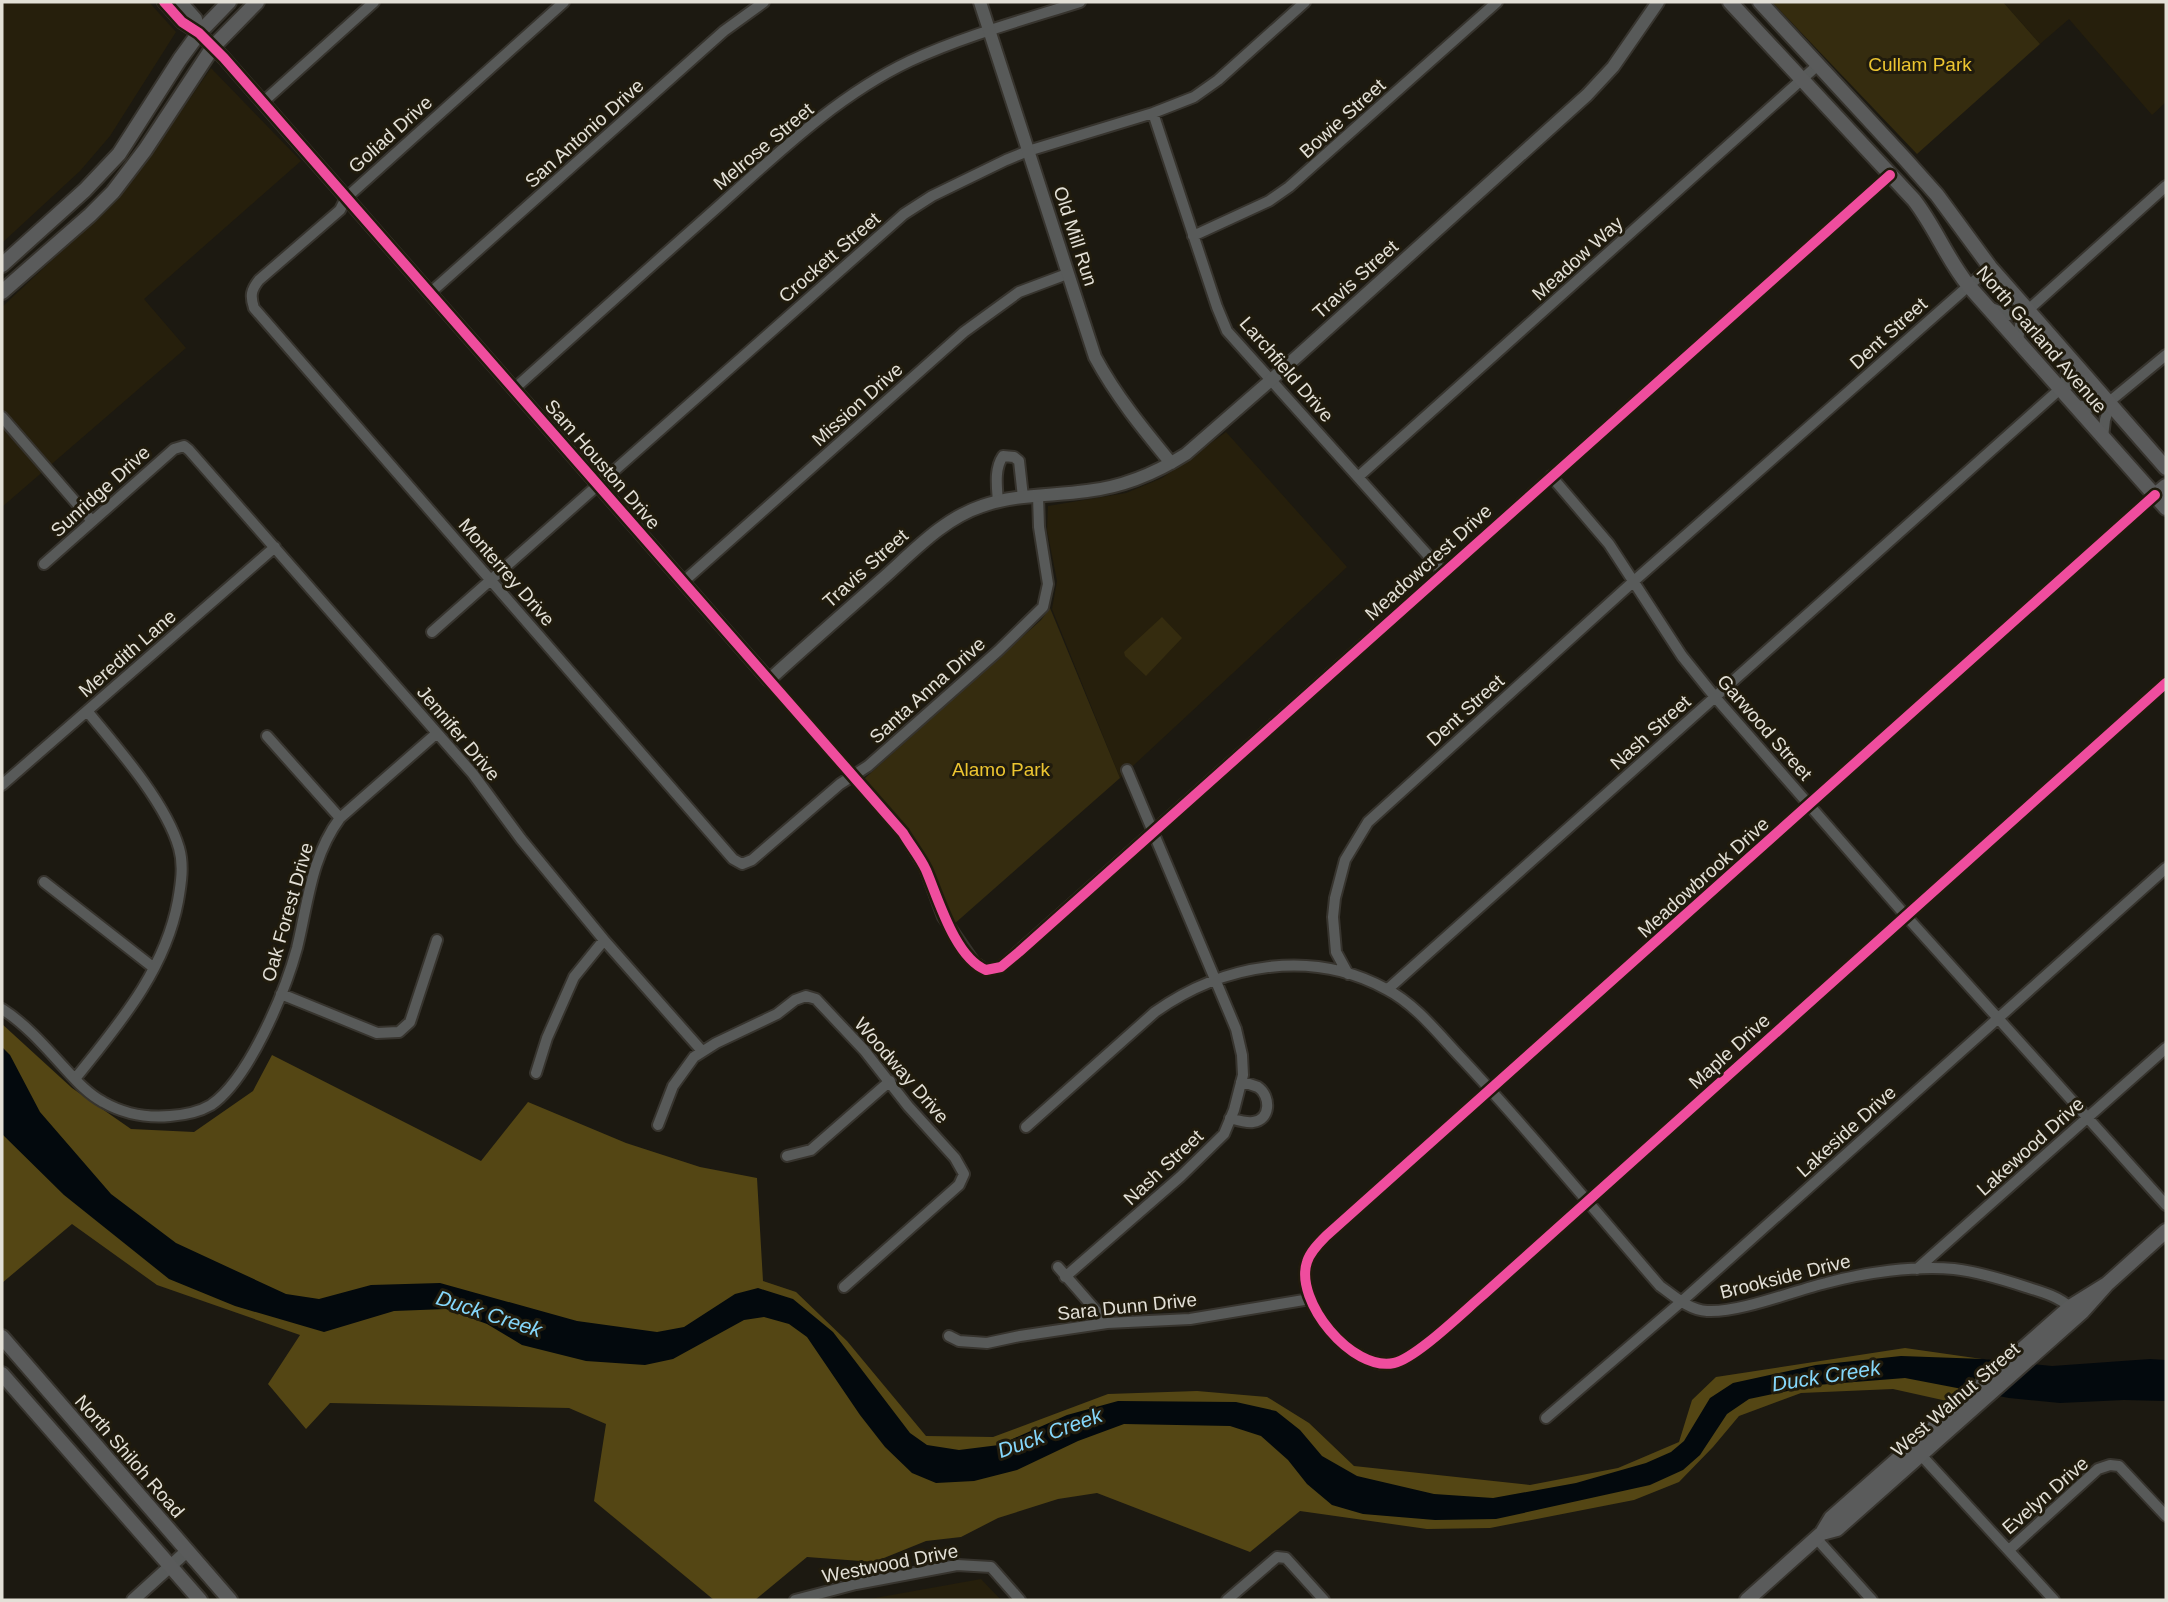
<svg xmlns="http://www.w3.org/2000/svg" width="2168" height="1602" font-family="Arial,sans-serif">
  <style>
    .built { fill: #261f0c }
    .green { fill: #352c0f }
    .forest { fill: #544614 }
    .water { fill: #03090d }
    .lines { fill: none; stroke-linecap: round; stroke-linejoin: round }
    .minor-casing { stroke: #37342e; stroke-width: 14 }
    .tertiary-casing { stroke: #37342e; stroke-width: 16 }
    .secondary-casing { stroke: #37342e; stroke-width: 18 }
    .minor { stroke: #585a59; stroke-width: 10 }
    .tertiary { stroke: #585a59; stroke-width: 12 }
    .secondary { stroke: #5a5b5b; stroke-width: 14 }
    .cycleway-casing { stroke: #201b0d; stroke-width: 15 }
    .cycleway { stroke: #ef4d9e; stroke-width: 10 }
    .labels { text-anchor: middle; stroke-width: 6; stroke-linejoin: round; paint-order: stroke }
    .park-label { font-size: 19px; fill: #ecc531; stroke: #201b0d }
    .street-label { font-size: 19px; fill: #e3e0d7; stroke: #201b0d }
    .water-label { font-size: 21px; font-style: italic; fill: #85d7fb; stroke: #201b0d }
  </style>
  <rect width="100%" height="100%" fill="#1c1911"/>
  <!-- built -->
  <path class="built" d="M2 2H149L176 32 110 136 80 171 2 243Z
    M2003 2H2166V102L2152 115 2069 19 2040 44Z
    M211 68 301 161 144 299 186 348 2 507V307L116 200 143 166Z
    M1226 432 1347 567 1120 778 1052 609 1057 581 1047 530 1048 506 1126 493 1162 478Z
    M981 1579 1001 1600H864Z"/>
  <!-- green -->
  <path class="green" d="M1772 2H2003L2040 44 1917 154Z
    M1050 608 1120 778 953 925 923 853 907 830 865 782V778L1041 620Z
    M1162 617 1182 638 1146 676 1125 656 1124 652Z"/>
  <!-- forest -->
  <path class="forest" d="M2 1024 72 1088 131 1129 194 1132 253 1091 272 1055 481 1161 528 1102 626 1143 700 1167 757 1178 763 1281 796 1292 847 1341 926 1436 993 1437 1108 1394 1197 1391 1267 1397 1309 1423 1354 1466 1530 1485 1618 1468 1679 1442 1692 1400 1716 1377 1905 1348 1996 1361 1947 1401 1893 1389 1801 1393 1739 1416 1713 1447 1679 1482 1634 1500 1490 1528 1427 1529 1300 1511 1250 1552 1097 1493 1058 1499 998 1518 961 1537 926 1541 874 1562 807 1557 755 1600H714L594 1501 606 1424 569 1408 330 1403 306 1429 268 1384 300 1335 157 1285 72 1224 2 1283Z"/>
  <!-- water -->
  <path class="water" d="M2 1047 10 1055 40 1112 111 1194 176 1243 286 1294 319 1299 371 1285 440 1283 577 1321 657 1332 684 1327 735 1294 758 1288 793 1299 833 1332 910 1433 927 1445 959 1450 999 1445 1067 1415 1118 1401 1236 1402 1276 1411 1300 1430 1322 1456 1357 1476 1434 1494 1493 1498 1576 1483 1646 1463 1671 1452 1684 1441 1710 1398 1733 1383 1816 1365 1901 1356 1984 1359 2052 1366 2150 1359 2166 1360V1401L2124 1400 2060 1403 2009 1398 1905 1378 1817 1385 1749 1399 1727 1414 1700 1455 1683 1470 1650 1485 1496 1519 1435 1520 1363 1514 1332 1505 1307 1484 1288 1460 1261 1436 1230 1426 1124 1424 1078 1441 1017 1470 974 1481 936 1483 912 1473 885 1447 860 1415 807 1337 789 1324 764 1317 744 1320 673 1359 645 1365 586 1361 522 1345 487 1324 446 1309 394 1311 324 1332 235 1306 169 1279 64 1195 2 1134Z"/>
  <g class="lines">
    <!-- minor casing -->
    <g class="minor-casing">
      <path id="minor" d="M564 2 346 198 340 210 259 280C251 290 250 296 254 308L733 859 742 864 752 860 840 784 868 766 998 651 1043 607 1048 584 1039 527 1038 496
        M263 102 374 2
        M1153 113 1217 307 1227 331 1443 572
        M1193 236 1269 201 1289 187 1497 2
        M430 293 724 31 764 2
        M1991 308 2009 315 2028 310
        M2018 342 2020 325 2028 310 2166 186
        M514 389C582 328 651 266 720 205 778 153 838 95 910 61 964 36 1023 20 1080 2
        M2060 389 2066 379 2069 356
        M2074 405 2095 408 2103 407 2166 355
        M2 417 92 521
        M2103 437 2105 420 2110 404
        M1551 476 1609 544 1682 656 1715 697 1906 916 2166 1205
        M1358 477 1819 64
        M2155 495 1326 1236C1319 1243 1310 1252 1307 1262 1294 1301 1352 1372 1394 1363 1416 1358 1463 1312 1483 1295L2166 683
        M998 502C997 487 994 469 1003 456L1014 457 1019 461 1023 497
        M44 564 174 449 184 446 189 450 473 774 521 839 604 940 702 1051
        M683 582 964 332 1019 292 1067 274
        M432 632 904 214 932 196 1006 160 1028 151 1153 113 1194 97 1218 80 1305 2
        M769 680 903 833 925 868 943 917 974 962 986 970 1001 967 1890 175
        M267 736 340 818
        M2 785 275 547
        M44 882 154 968
        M1348 974 1336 952 1333 917 1335 898 1345 860 1368 822 1634 581 1990 267
        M1388 989 2060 389 2070 384 2095 386
        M281 994 377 1033 399 1032 410 1022 437 940
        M2 1009C24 1023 42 1043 60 1063 73 1077 86 1093 103 1102 124 1114 147 1118 170 1116 184 1115 199 1112 211 1105 249 1079 285 992 297 948 308 903 311 857 340 818L437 733
        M536 1073 547 1038 574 977 604 940
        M75 1079C118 1025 165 971 178 901 181 884 184 865 179 848 166 803 117 747 87 711
        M1230 1118C1237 1120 1246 1123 1253 1122 1271 1120 1271 1096 1258 1087 1253 1085 1246 1083 1241 1082
        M658 1125 673 1086 694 1057 716 1043 777 1014 795 1000 806 996 816 999 864 1050 908 1106 955 1158 964 1174 959 1185 844 1287
        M1026 1127 1155 1012C1223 964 1311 948 1386 989 1417 1005 1440 1036 1464 1061 1532 1134 1595 1211 1660 1286 1674 1296 1689 1310 1707 1311 1739 1313 1793 1291 1826 1283 1862 1273 1916 1265 1954 1269 1979 1272 2002 1279 2026 1287 2042 1292 2057 1296 2070 1307
        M787 1156 811 1150 890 1081
        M1058 1267 1107 1323
        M1917 1269 2166 1048
        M1065 1277 1180 1177 1224 1134 1234 1110 1243 1075 1242 1055 1236 1029 1127 770
        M949 1336 959 1341 987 1343 1020 1336 1107 1323 1190 1319 1310 1299
        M1546 1418 1681 1302 2166 868
        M1921 1455 2054 1600
        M1816 1538 1872 1600
        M2009 1550 2098 1469 2110 1465 2119 1466 2166 1516
        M795 1600 856 1584 957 1565 991 1567 1020 1600
        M1227 1600 1277 1557 1286 1558 1324 1600"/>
    </g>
    <!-- tertiary casing -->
    <g class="tertiary-casing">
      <path id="tertiary" d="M164 2 182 22 199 33 224 58 769 680C805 647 843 614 880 581 911 554 942 519 982 506 1016 494 1052 496 1087 491 1123 487 1156 473 1186 454L1271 380 1587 95 1613 67 1658 2
        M181 2 196 19 199 33
        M980 2 1095 357C1116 396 1143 429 1171 463
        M133 1600 187 1551"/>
    </g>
    <!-- secondary casing -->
    <g class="secondary-casing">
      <path id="secondary" d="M1730 2 1914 200C1935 227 1947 259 1968 285L2166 508
        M1760 2 1905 159 1937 195 1990 267 2166 468
        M2 265 85 190 119 154 180 59 199 33 229 2
        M2 292 90 215 113 192 145 150 213 47 257 2
        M2155 495 2166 486
        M2 1337 230 1600
        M2 1374 200 1600
        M1822 1533 1837 1529 2082 1312 2107 1284 2166 1231
        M1747 1600 1822 1533 1831 1518 2070 1307 2107 1284"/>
    </g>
    <!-- minor -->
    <use href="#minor" class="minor"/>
    <!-- tertiary -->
    <use href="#tertiary" class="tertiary"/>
    <!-- secondary -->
    <use href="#secondary" class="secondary"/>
    <!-- cycleway casing -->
    <g class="cycleway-casing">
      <path id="cycleway" d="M164 2 182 22 199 33 224 58 903 833C910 845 920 857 926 870 938 898 955 958 986 970L1001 967 1019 952 1890 175
        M2155 495 1326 1236C1319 1243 1310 1252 1307 1262 1294 1301 1352 1372 1394 1363 1416 1358 1463 1312 1483 1295L2166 683"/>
    </g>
    <!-- cycleway -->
    <use href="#cycleway" class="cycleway"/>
  </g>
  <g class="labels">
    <!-- park labels -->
    <g class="park-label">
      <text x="1920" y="71">Cullam Park</text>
      <text x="1001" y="776">Alamo Park</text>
    </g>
    <!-- street labels -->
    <g class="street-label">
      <text transform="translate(1342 118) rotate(-42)" y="7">Bowie Street</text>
      <text transform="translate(584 133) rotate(-42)" y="7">San Antonio Drive</text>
      <text transform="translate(390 134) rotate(-42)" y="7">Goliad Drive</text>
      <text transform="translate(763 146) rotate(-40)" y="7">Melrose Street</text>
      <text transform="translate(1076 236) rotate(72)" y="7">Old Mill Run</text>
      <text transform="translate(829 257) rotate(-41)" y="7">Crockett Street</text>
      <text transform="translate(1577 258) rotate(-42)" y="7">Meadow Way</text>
      <text transform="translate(1355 279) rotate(-42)" y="7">Travis Street</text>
      <text transform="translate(1888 333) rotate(-42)" y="7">Dent Street</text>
      <text transform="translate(2042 339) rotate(49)" y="7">North Garland Avenue</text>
      <text transform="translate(1287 369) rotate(49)" y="7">Larchfield Drive</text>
      <text transform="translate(857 404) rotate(-42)" y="7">Mission Drive</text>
      <text transform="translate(603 464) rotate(49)" y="7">Sam Houston Drive</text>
      <text transform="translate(100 491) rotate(-42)" y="7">Sunridge Drive</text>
      <text transform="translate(1428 562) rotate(-42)" y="7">Meadowcrest Drive</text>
      <text transform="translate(865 568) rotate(-42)" y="7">Travis Street</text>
      <text transform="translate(507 572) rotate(49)" y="7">Monterrey Drive</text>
      <text transform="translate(127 653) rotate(-41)" y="7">Meredith Lane</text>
      <text transform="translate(927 690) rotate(-42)" y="7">Santa Anna Drive</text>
      <text transform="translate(1465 710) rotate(-42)" y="7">Dent Street</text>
      <text transform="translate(1765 727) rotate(49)" y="7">Garwood Street</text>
      <text transform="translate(1650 732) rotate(-42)" y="7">Nash Street</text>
      <text transform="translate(459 733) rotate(50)" y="7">Jennifer Drive</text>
      <text transform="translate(1703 877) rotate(-42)" y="7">Meadowbrook Drive</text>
      <text transform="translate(287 912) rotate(-74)" y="7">Oak Forest Drive</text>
      <text transform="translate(1729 1051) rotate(-42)" y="7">Maple Drive</text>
      <text transform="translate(902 1070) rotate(49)" y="7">Woodway Drive</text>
      <text transform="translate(1846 1131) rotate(-42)" y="7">Lakeside Drive</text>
      <text transform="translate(2030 1146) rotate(-42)" y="7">Lakewood Drive</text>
      <text transform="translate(1163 1167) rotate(-43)" y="7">Nash Street</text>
      <text transform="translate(1785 1276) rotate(-14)" y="7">Brookside Drive</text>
      <text transform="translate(1127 1306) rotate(-6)" y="7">Sara Dunn Drive</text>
      <text transform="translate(1955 1399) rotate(-41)" y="7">West Walnut Street</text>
      <text transform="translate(130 1456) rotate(49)" y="7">North Shiloh Road</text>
      <text transform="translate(2045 1495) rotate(-41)" y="7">Evelyn Drive</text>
      <text transform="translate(890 1563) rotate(-11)" y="7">Westwood Drive</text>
    </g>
    <!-- water labels -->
    <g class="water-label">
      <text transform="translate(489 1314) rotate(18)" y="7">Duck Creek</text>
      <text transform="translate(1826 1376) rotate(-9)" y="7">Duck Creek</text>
      <text transform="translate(1050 1433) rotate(-20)" y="7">Duck Creek</text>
    </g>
  </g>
  <!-- border -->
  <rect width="2168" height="1602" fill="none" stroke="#e3e0d7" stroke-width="7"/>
</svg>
